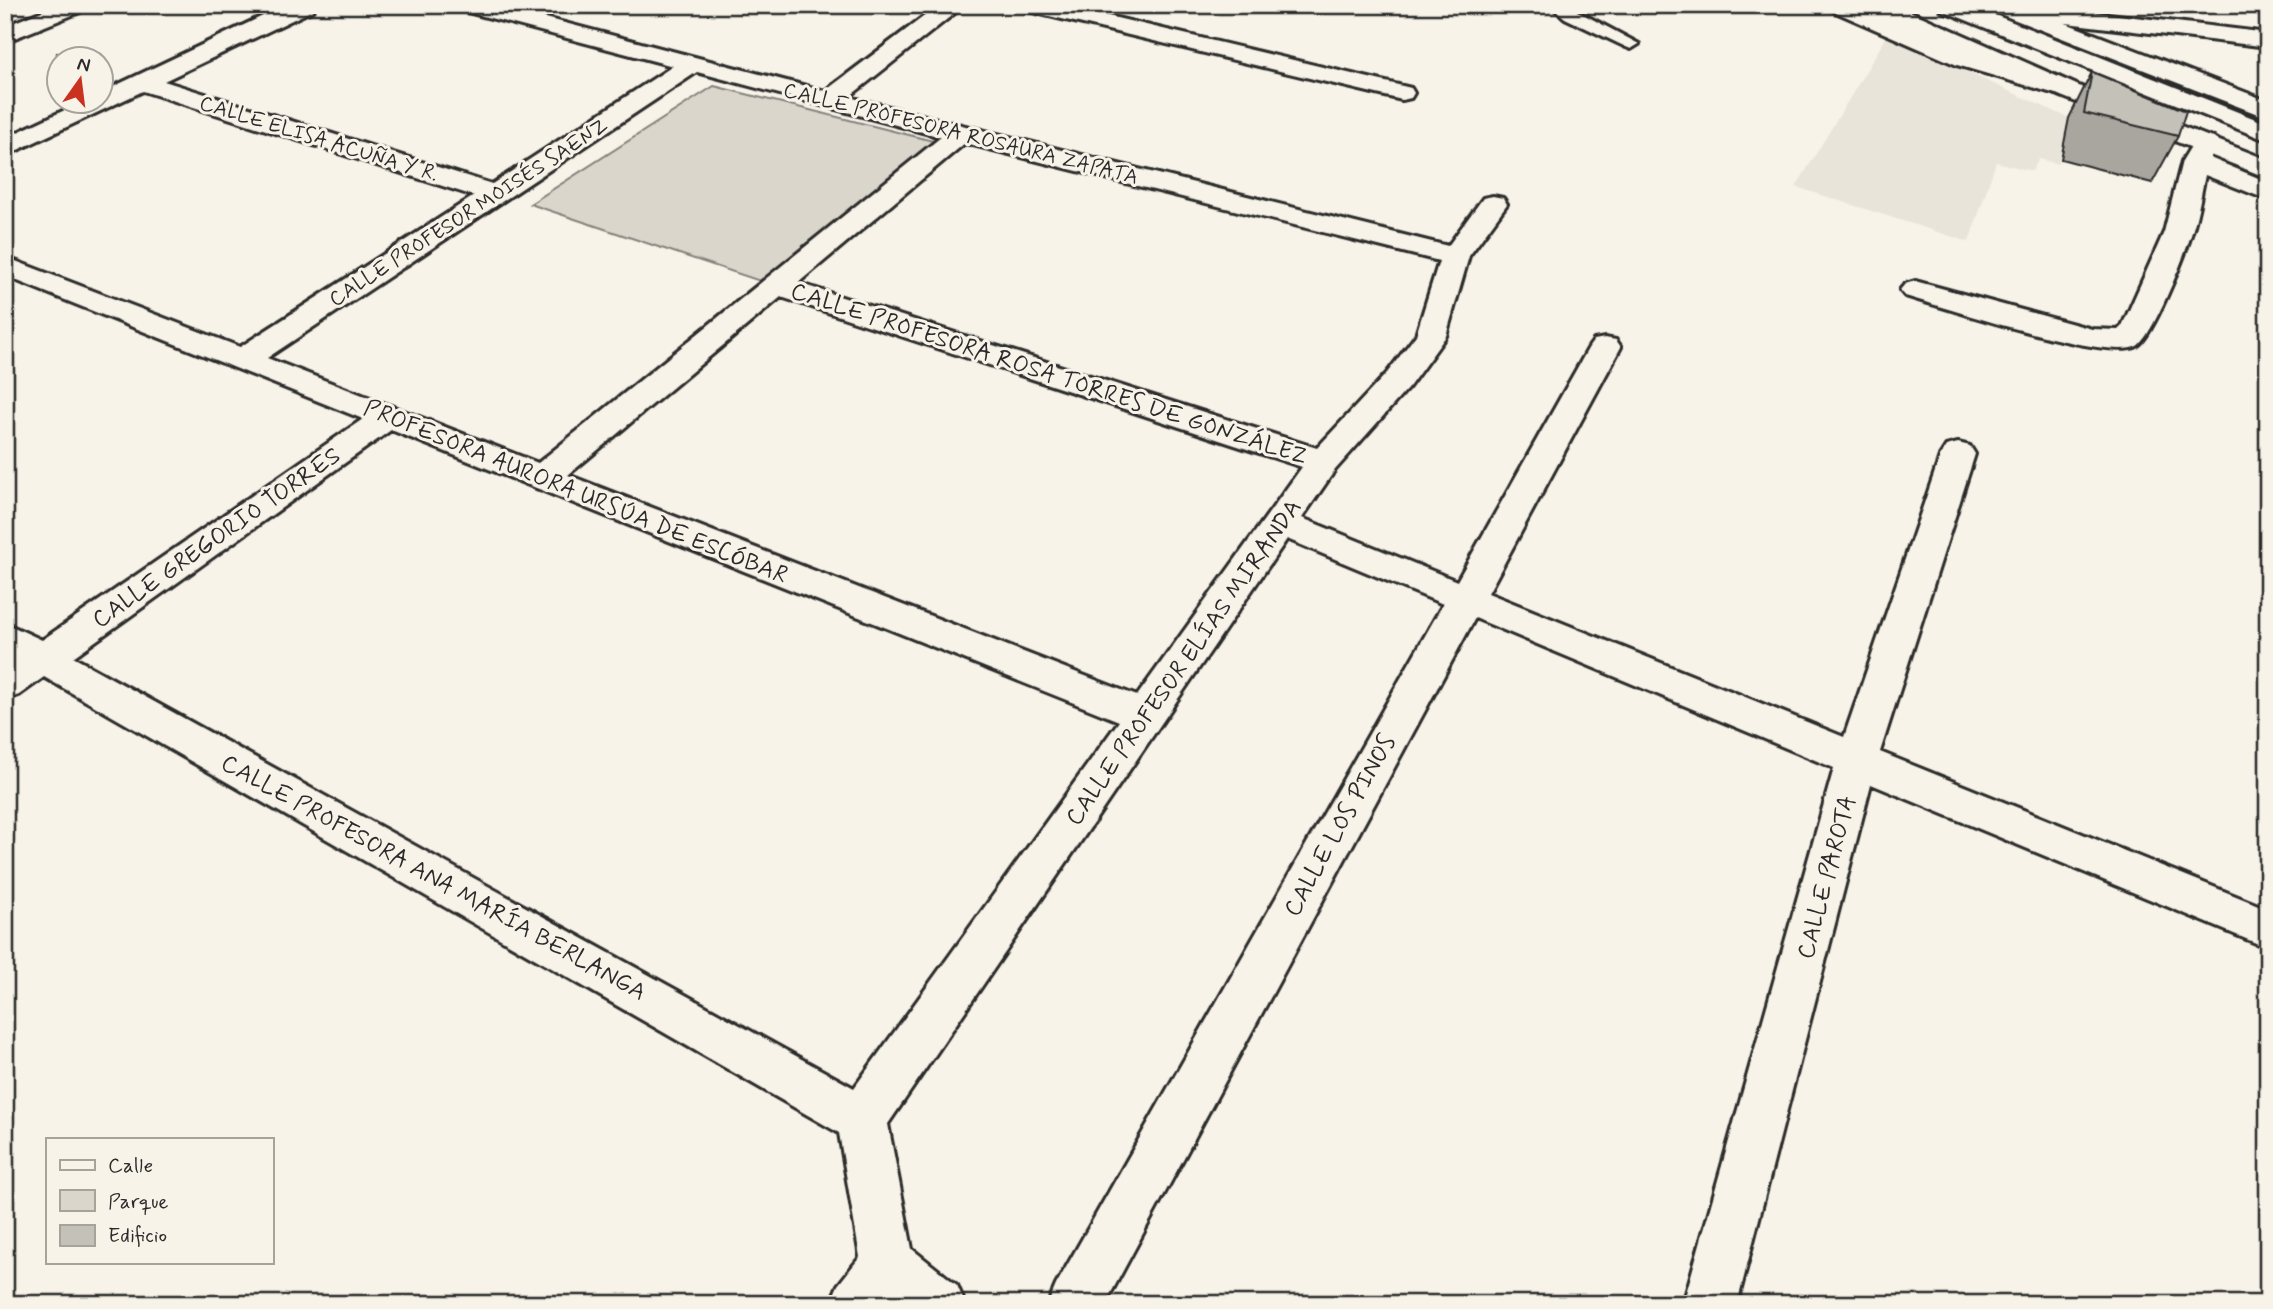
<svg xmlns="http://www.w3.org/2000/svg" width="2273" height="1309" font-family="Mynerve,sans-serif">
  <style>
    .built { fill: #e8e4da }
    .green { fill: #dad6cc; stroke: #82807c; stroke-width: 2 }
    .lines { fill: none; stroke-linecap: round; stroke-linejoin: round }
    .service-casing { stroke: #2b2b2b; stroke-width: 6 }
    .minor-casing { stroke: #2b2b2b; stroke-width: 6 }
    .tertiary-casing { stroke: #2b2b2b; stroke-width: 6 }
    .secondary-casing { stroke: #2b2b2b; stroke-width: 6 }
    .path { stroke: #2b2b2b; stroke-width: 2.5; stroke-dasharray: 4.5 3.5; stroke-linecap: butt }
    .service { fill: #f7f3e8; fill-rule: evenodd }
    .minor { fill: #f7f3e8; fill-rule: evenodd }
    .tertiary { fill: #f7f3e8; fill-rule: evenodd }
    .secondary { fill: #f7f3e8; fill-rule: evenodd }
    .wall { fill: #a9a69f; stroke: #2b2b2b; stroke-width: 2 }
    .building { fill: #c4c1b9; stroke: #2b2b2b; stroke-width: 2 }
    .labels { text-anchor: middle; stroke-width: 6; stroke-linejoin: round; paint-order: stroke }
    .far-street-label { font-size: 21px; fill: #2b2b2b; stroke: #f7f3e8 }
    .street-label { font-size: 24px; fill: #2b2b2b; stroke: #f7f3e8 }
  </style>
  <rect width="100%" height="100%" fill="#f7f3e8"/>
  <filter id="ink" filterUnits="userSpaceOnUse"><feTurbulence type="fractalNoise" baseFrequency=".0143" numOctaves="2"/><feDisplacementMap in="SourceGraphic" scale="14" xChannelSelector="R" yChannelSelector="G"/><feConvolveMatrix kernelMatrix="1 2 1 2 8 2 1 2 1" color-interpolation-filters="sRGB"/></filter>
  <g filter="url(#ink)">
    <!-- built -->
    <path class="built" d="M1887 36 2069 118 2058 164 2039 159 2032 171 1996 162 1969 242 1796 187Z"/>
    <!-- green -->
    <path class="green" d="M714 86 937 142 763 282 530 204Z"/>
    <g class="lines">
      <!-- service casing -->
      <g class="service-casing">
        <path id="service" d="M1550 5H1566L1639 44 1631 49 1626 47 1565 18Z"/>
      </g>
      <!-- minor casing -->
      <g class="minor-casing">
        <path id="minor" d="M286 5H316L313 10 164 81 492 184 673 66 460 10 457 5H496L825 91 939 5H965L849 97 1448 246 1483 198 1493 196 1503 198 1507 204 1469 256 1446 336 1409 387 1335 470 1302 518 1457 581 1589 347 1594 340 1605 338 1616 340 1621 347 1488 593 1844 737 1941 454 1946 446 1958 443 1970 446 1975 454 1880 752 2268 909V948L1871 784 1737 1304H1683L1834 768 1475 618 1105 1304H1048L1056 1285 1443 604 1287 539 888 1124 912 1249 957 1285 965 1304H830L838 1285 860 1257 839 1133 44 677 19 695 5 700V665L13 659 5 655V623L42 640 363 419 5 276V257L240 347 474 196 143 91 5 156V138L82 102H102V92ZM697 72 941 137 538 463 267 358ZM965 143 1439 261 1416 335 1387 373 1317 448 798 283ZM781 297 1302 467 1137 696 568 475ZM391 430 1119 721 854 1088 73 657Z
          M1021 5H1062L1411 88 1414 93 1411 98 1402 100 1024 10Z
          M1828 5H1859L1975 55 2065 82 2068 87 2065 92 2056 94 1957 65 1831 10Z
          M1999 5H2034L2268 33V47L2008 16 2000 14 1997 9Z
          M2205 136 2214 138 2218 144 2210 158 2268 182V200L2205 175C2201 194 2198 214 2192 232 2186 252 2153 337 2137 346 2106 362 1945 307 1905 296L1900 290 1905 284 1915 281 2092 329 2118 330 2122 326 2164 232 2182 161 2196 138Z"/>
      </g>
      <!-- tertiary casing -->
      <g class="tertiary-casing">
        <path id="tertiary" d="M1987 5H2019L2268 101V118L1990 10Z"/>
      </g>
      <!-- secondary casing -->
      <g class="secondary-casing">
        <path id="secondary" d="M57 5H88L85 10 5 42V26Z
          M1865 5H1896L2079 86 2268 160V178L2061 96 1868 10Z
          M1938 5H1970L2268 124V141L1941 10Z"/>
      </g>
      <!-- path -->
      <path class="path" d="M56 53 74 60"/>
      <!-- service -->
      <use href="#service" class="service"/>
      <!-- minor -->
      <use href="#minor" class="minor"/>
      <!-- tertiary -->
      <use href="#tertiary" class="tertiary"/>
      <!-- secondary -->
      <use href="#secondary" class="secondary"/>
    </g>
    <!-- wall -->
    <path class="wall" d="M2092 72 2178 136 2152 183 2061 159 2069 118Z"/>
    <!-- building -->
    <path class="building" d="M2092 72 2186 111 2178 136 2084 113Z"/>
  </g>
  <g class="labels">
    <!-- far-street labels -->
    <g class="far-street-label">
      <text transform="translate(961 133) rotate(14)" y="7">CALLE PROFESORA ROSAURA ZAPATA</text>
      <text transform="translate(319 138) rotate(17)" y="7">CALLE ELISA ACUÑA Y R.</text>
      <text transform="translate(468 212) rotate(-33)" y="7">CALLE PROFESOR MOISÉS SAENZ</text>
    </g>
    <!-- street labels -->
    <g class="street-label">
      <text transform="translate(1049 373) rotate(18)" y="8">CALLE PROFESORA ROSA TORRES DE GONZÁLEZ</text>
      <text transform="translate(576 491) rotate(22)" y="8">PROFESORA AURORA URSÚA DE ESCÓBAR</text>
      <text transform="translate(216 537) rotate(-35)" y="8">CALLE GREGORIO TORRES</text>
      <text transform="translate(1183 662) rotate(-55)" y="8">CALLE PROFESOR ELÍAS MIRANDA</text>
      <text transform="translate(1339 825) rotate(-61)" y="8">CALLE LOS PINOS</text>
      <text transform="translate(434 877) rotate(29)" y="8">CALLE PROFESORA ANA MARÍA BERLANGA</text>
      <text transform="translate(1826 877) rotate(-75)" y="8">CALLE PAROTA</text>
    </g>
  </g>
  <!-- margin -->
  <rect width="2273" height="1309" fill="none" stroke="#f7f3e8" stroke-width="28"/>
  <rect x="14" y="14" width="2245" height="1281" fill="none" stroke="#2b2b2b" stroke-width="2.5" filter="url(#ink)"/>
  <!-- legend -->
  <rect x="46" y="1138" width="228" height="126" fill="#f7f3e8" stroke="#a5a39c" stroke-width="2"/>
  <rect x="60" y="1160" width="35" height="10" fill="#f7f3e8" stroke="#a5a39c" stroke-width="2"/>
  <text x="108" y="1172" font-size="21" fill="#2b2b2b">Calle</text>
  <rect x="60" y="1190" width="35" height="21" fill="#dad6cc" stroke="#a5a39c" stroke-width="2"/>
  <text x="108" y="1208" font-size="21" fill="#2b2b2b">Parque</text>
  <rect x="60" y="1225" width="35" height="21" fill="#c4c1b9" stroke="#a5a39c" stroke-width="2"/>
  <text x="108" y="1242" font-size="21" fill="#2b2b2b">Edificio</text>
  <!-- north arrow -->
  <g transform="translate(80 80) rotate(14)"><circle r="33" fill="#f7f3e8" stroke="#a5a39c" stroke-width="2"/>
  <path d="M0-5L12 26L0 18L-12 26Z" fill="#c8321e"/>
  <text y="-10" font-size="19" font-weight="bold" text-anchor="middle" fill="#2b2b2b">N</text>
  </g>
</svg>
